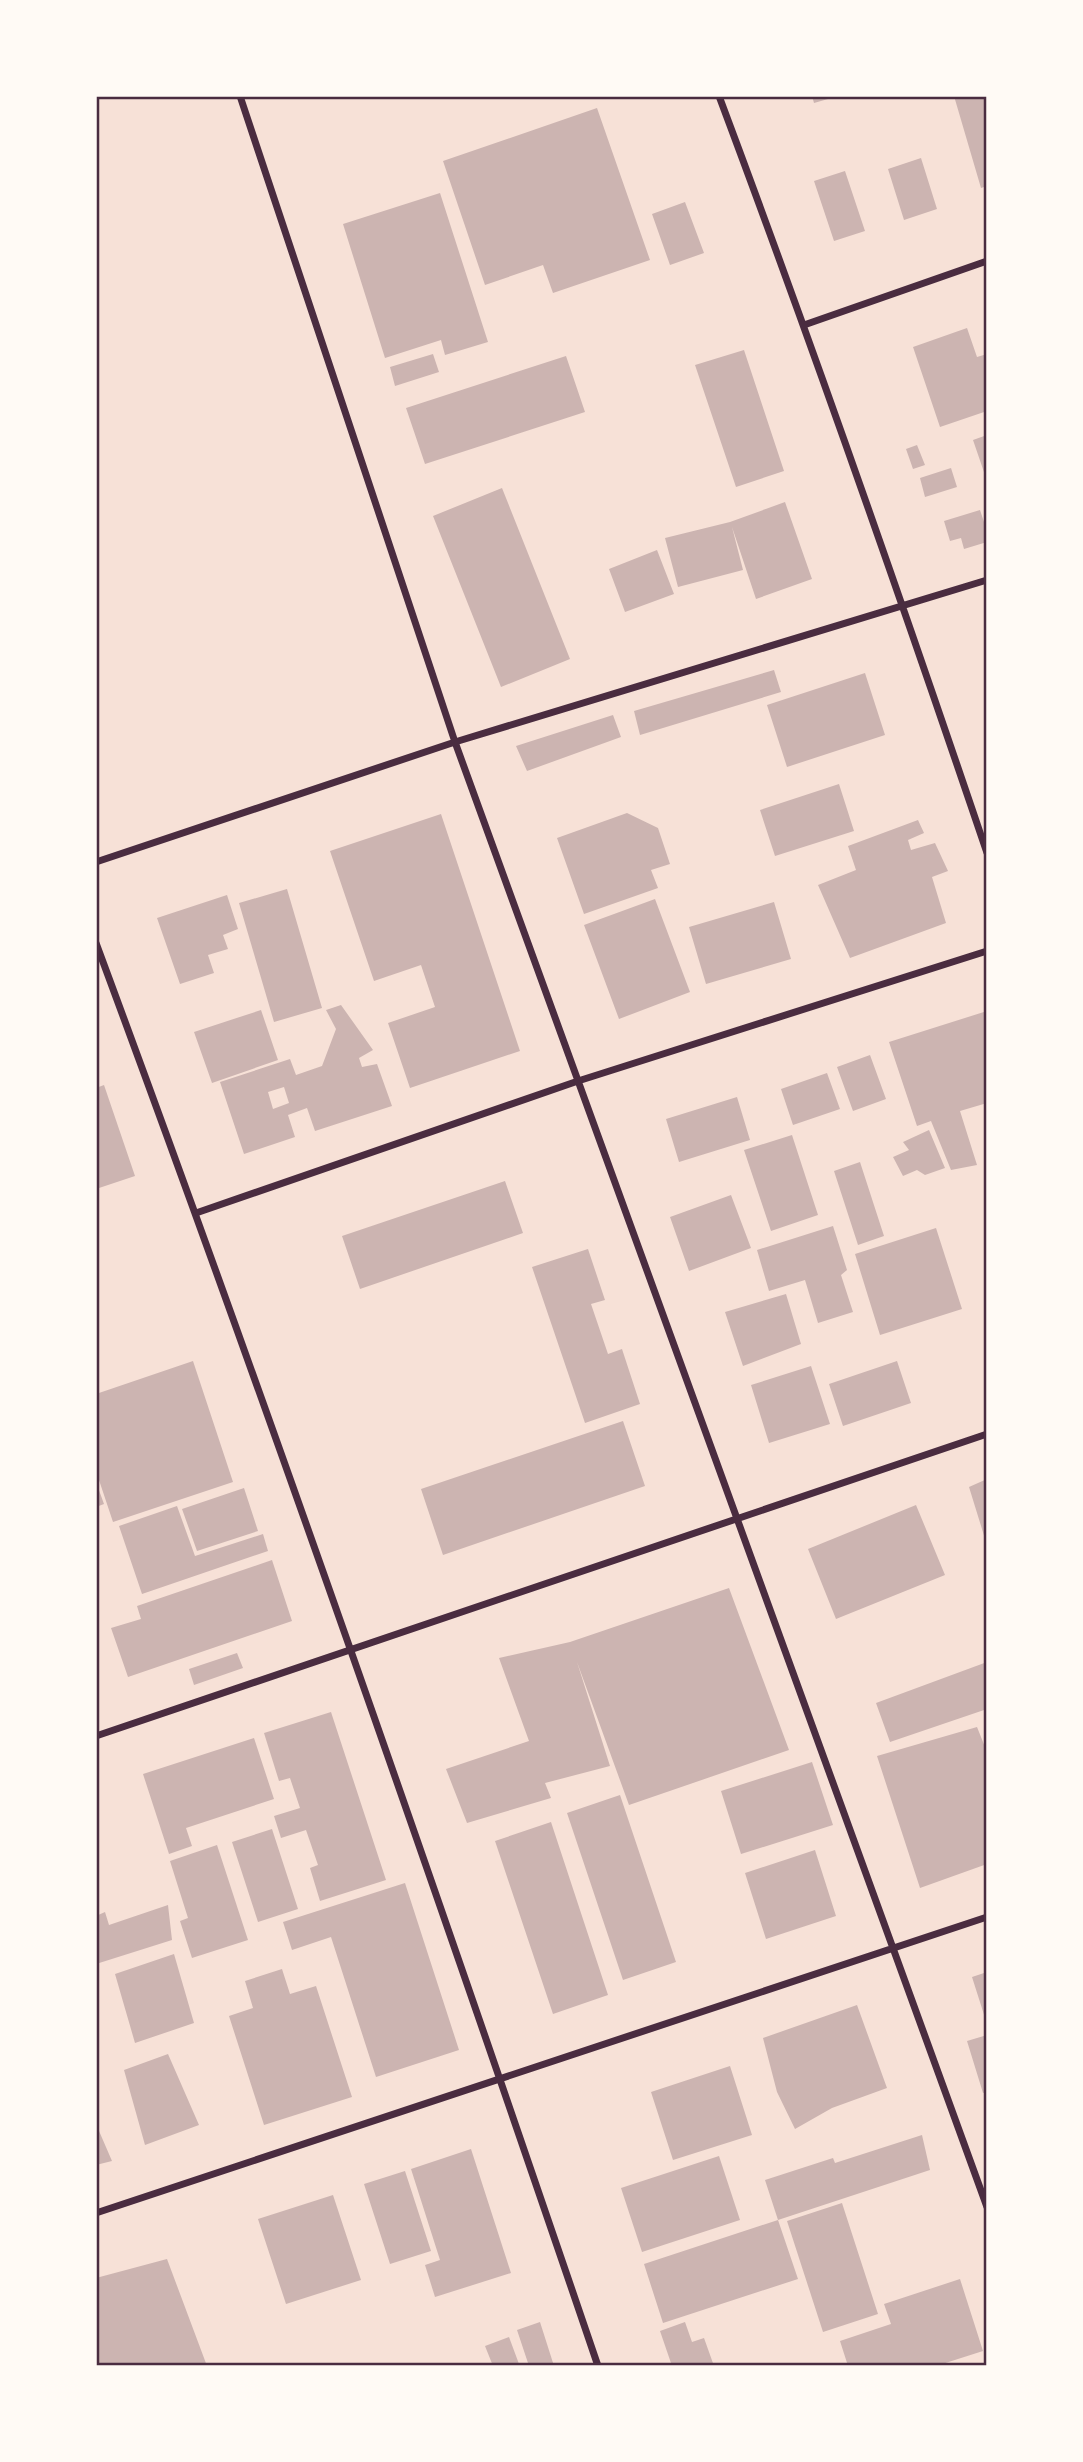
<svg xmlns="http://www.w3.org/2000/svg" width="1083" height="2462" font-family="'Fira Sans Condensed',sans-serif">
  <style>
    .building { fill: #ccb4b1; fill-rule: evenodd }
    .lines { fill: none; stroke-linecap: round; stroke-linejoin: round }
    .minor { stroke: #4a2c40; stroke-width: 7 }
    .neatline { fill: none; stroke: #4a2c40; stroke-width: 2.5 }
  </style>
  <rect width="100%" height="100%" fill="#f7e1d7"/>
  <!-- building -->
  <path class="building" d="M812 96H835V97L814 103Z
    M954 96H987V186L981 188Z
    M597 108 650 260 553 293 543 265 485 285 443 161Z
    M921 158 937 209 904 220 888 169Z
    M845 171 865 231 834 241 814 181Z
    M440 193 488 342 445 355 441 340 385 358 343 224Z
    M685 202 704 253 670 265 652 214Z
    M967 328 977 357 987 354V411L940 427 913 347Z
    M744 350 784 471 736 487 695 365Z
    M433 354 439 372 395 386 390 367Z
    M566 356 585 412 425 464 406 408Z
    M987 435V477L986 478 973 440Z
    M917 445 925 465 913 469 906 449Z
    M951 468 957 487 925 497 920 478Z
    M502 488 570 659 501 687 433 516Z
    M785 502 812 579 756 599 732 527 743 570 678 587 665 538 730 522Z
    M980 510 987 531V542L964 549 961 538 950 541 944 521Z
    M657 550 674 594 625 612 609 569Z
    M774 670 781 692 640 735 634 711Z
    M865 673 885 735 787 767 767 705Z
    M613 715 621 737 527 771 516 746Z
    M839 784 854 831 775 856 760 810Z
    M627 813 658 828 670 864 651 870 658 888 584 914 557 838Z
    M441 814 520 1051 410 1088 388 1023 435 1007 421 965 374 981 330 851Z
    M918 820 924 833 908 840 911 850 935 843 948 871 932 877 946 923 850 958 818 885 856 870 848 846Z
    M287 889 322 1008 274 1022 239 903Z
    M227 895 238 929 223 935 228 949 208 955 214 973 180 984 157 918Z
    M655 899 690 992 619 1019 584 925Z
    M774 902 791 959 706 984 689 927Z
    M341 1005 373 1050 359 1058 362 1067 377 1064 392 1106 315 1131 307 1108 288 1115 295 1137 244 1154 220 1082 290 1059 296 1075 322 1066 336 1029 326 1010ZM284 1087 289 1103 273 1109 268 1092Z
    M261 1010 278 1060 212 1083 194 1032Z
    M987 1011V1103L960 1111 977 1165 951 1170 931 1121 917 1126 889 1042Z
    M870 1055 886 1099 853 1111 837 1067Z
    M827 1073 840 1109 793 1125 781 1089Z
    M104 1085 135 1176 96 1189V1088Z
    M737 1097 750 1140 679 1162 666 1119Z
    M929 1130 945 1168 925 1175 917 1170 903 1176 893 1157 909 1150 903 1142Z
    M792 1135 818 1215 771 1231 744 1150Z
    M860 1162 884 1236 858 1245 834 1171Z
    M505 1181 523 1233 360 1289 342 1236Z
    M731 1195 751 1248 689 1271 670 1217Z
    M833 1226 847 1270 841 1275 853 1312 818 1323 805 1280 769 1291 757 1250Z
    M936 1228 962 1309 880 1335 855 1254Z
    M588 1249 605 1300 591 1304 608 1354 622 1349 640 1404 585 1423 532 1267Z
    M786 1294 801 1344 743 1366 725 1312Z
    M193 1361 233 1482 113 1522 96 1471V1394Z
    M897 1361 911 1403 843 1426 829 1384Z
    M811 1366 830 1424 769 1443 751 1385Z
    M623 1421 645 1486 443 1555 421 1489Z
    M987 1479V1541L986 1542 969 1487Z
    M96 1482 104 1504 96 1507Z
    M244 1488 258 1531 197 1551 182 1509Z
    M916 1505 945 1575 836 1619 808 1549Z
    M177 1506 195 1556 263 1534 268 1551 142 1594 119 1526Z
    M272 1560 292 1621 128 1677 111 1628 141 1619 137 1606Z
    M729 1588 789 1750 629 1805 577 1662 610 1766 545 1783 551 1798 467 1823 446 1769 529 1741 499 1658 570 1642Z
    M237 1653 243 1668 194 1685 189 1669Z
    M987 1662V1709L890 1742 876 1703Z
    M331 1712 386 1880 320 1901 310 1868 318 1865 306 1830 281 1838 274 1816 300 1808 290 1778 279 1781 264 1733Z
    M977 1727 987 1752V1864L920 1888 877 1756Z
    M254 1738 274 1799 186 1828 192 1846 169 1854 143 1774Z
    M812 1762 833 1825 741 1854 721 1791Z
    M620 1795 676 1962 623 1980 567 1813Z
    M551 1822 608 1995 553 2014 495 1841Z
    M272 1829 298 1909 258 1922 232 1842Z
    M217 1845 248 1940 192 1958 180 1921 188 1918 170 1861Z
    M815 1850 836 1916 766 1939 745 1873Z
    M405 1883 459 2050 376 2077 331 1937 292 1950 283 1922Z
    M168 1905 172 1940 96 1964V1916L105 1912 109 1925Z
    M174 1954 194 2023 135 2043 115 1974Z
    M282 1969 290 1994 316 1986 352 2097 264 2125 229 2016 253 2008 245 1981Z
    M987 1972V2021H986L972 1977Z
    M857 2005 887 2088 832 2108 795 2129 777 2092 763 2038Z
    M987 2035V2092L983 2093 967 2041Z
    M168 2054 199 2125 145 2145 124 2070Z
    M730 2066 752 2135 673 2160 651 2092Z
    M96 2124 112 2161 96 2165Z
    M922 2135 930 2170 778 2220 765 2180 833 2158 835 2163Z
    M471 2149 511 2273 435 2297 425 2265 440 2260 411 2169Z
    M719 2156 740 2220 642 2252 621 2188Z
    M405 2171 431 2251 390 2264 364 2184Z
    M333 2195 361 2280 286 2304 258 2219Z
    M842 2203 878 2314 823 2332 787 2221Z
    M778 2220 798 2279 663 2323 644 2264Z
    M167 2259 207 2366H96V2278Z
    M960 2279 983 2351 936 2366H848L840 2341 891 2324 884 2304Z
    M540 2322 554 2366H529L517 2330Z
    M685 2322 692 2342 704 2338 714 2366H672L660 2331Z
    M509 2337 519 2364 493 2366 485 2346Z"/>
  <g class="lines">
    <!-- minor -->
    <path class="minor" d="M240 96 455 742 987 2207
      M719 96C813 347 901 599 987 853
      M804 325 987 261
      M96 862 455 742 987 580
      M96 943C271 1415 436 1890 598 2366
      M196 1213 578 1081 987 951
      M96 1736 987 1434
      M96 2213 987 1917"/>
  </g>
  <!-- border -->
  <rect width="1083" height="2462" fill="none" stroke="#fffaf5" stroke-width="196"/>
  <rect x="98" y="98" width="887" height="2266" class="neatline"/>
</svg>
